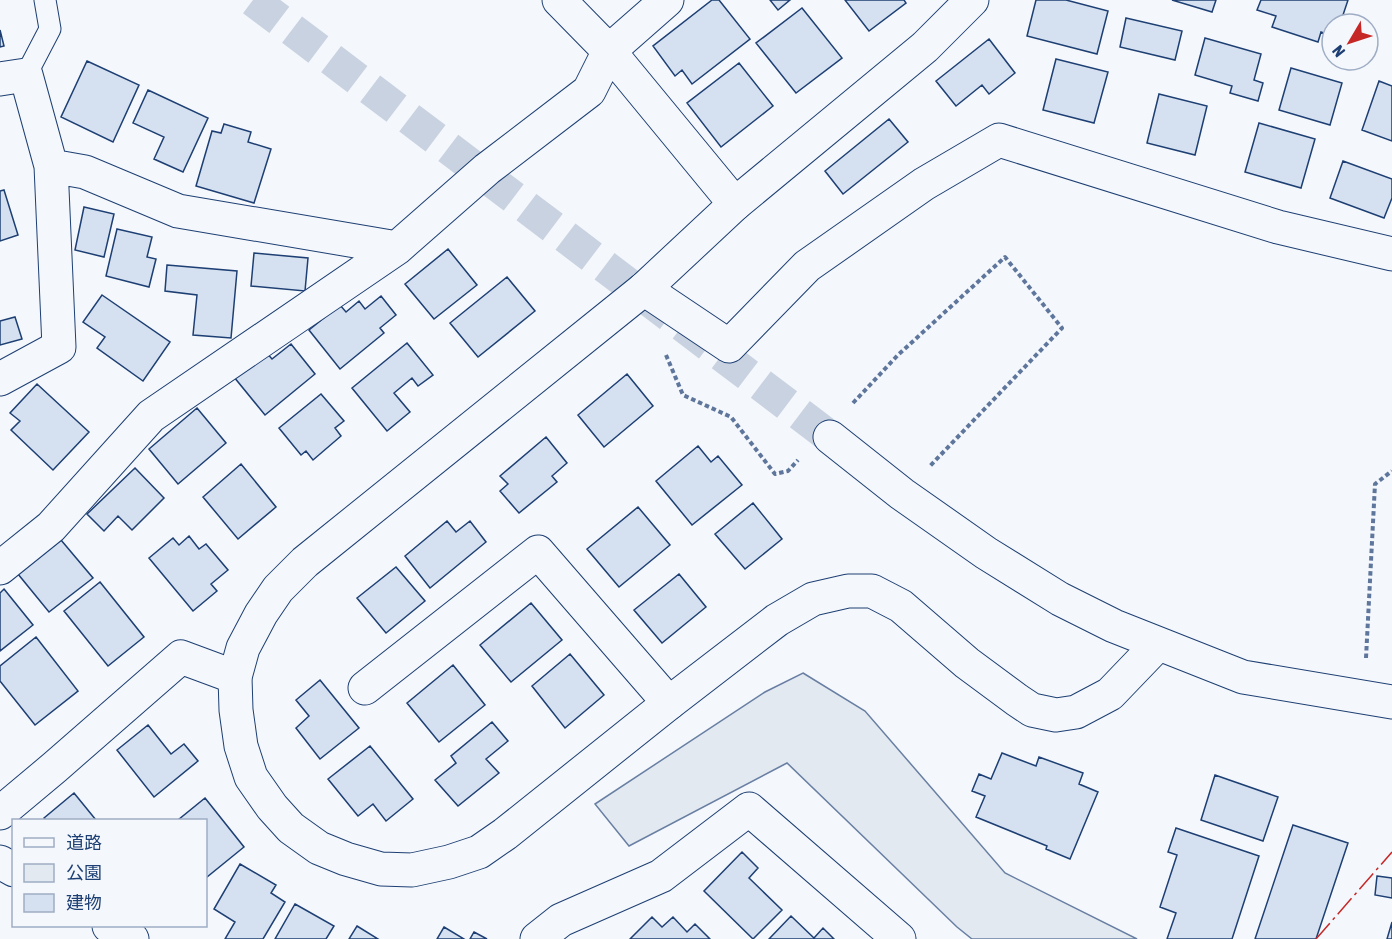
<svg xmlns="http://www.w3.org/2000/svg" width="1392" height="939" font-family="'Asap Condensed','Noto Sans JP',sans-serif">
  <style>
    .green { fill: #e3e9f0; stroke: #687fa3; stroke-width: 1.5 }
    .building { fill: #d5e0f0; stroke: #1d3f73; stroke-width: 1.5 }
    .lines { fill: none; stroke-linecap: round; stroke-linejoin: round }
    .secondary-tunnel { stroke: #c9d2e0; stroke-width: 33; stroke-dasharray: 33 16; stroke-linecap: butt }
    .lane-casing { stroke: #1d3f73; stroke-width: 23 }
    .street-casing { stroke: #1d3f73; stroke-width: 35 }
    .secondary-casing { stroke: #1d3f73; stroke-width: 35 }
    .path { stroke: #5e769c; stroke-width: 4; stroke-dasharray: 4.5 3; stroke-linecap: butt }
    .lane { stroke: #f4f7fb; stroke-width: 21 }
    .street { stroke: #f4f7fb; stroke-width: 33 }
    .secondary { stroke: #f4f7fb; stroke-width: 33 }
    .power { stroke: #c62828; stroke-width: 1.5; stroke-dasharray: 21 4.5 3 4.5; stroke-linecap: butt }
  </style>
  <rect width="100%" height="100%" fill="#f4f7fb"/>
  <!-- green -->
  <path class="green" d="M803 673 865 711 1005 873 1137 939H972L957 927 787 763 629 846 595 804 765 692Z"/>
  <!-- building -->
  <path class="building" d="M712 0H719L750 39 692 84 682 70 675 76 653 46Z
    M770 0H790L778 10Z
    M845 0H904L906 3 869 31Z
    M1036 0H1066L1108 11 1097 54 1027 36Z
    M1172 0H1216L1212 12Z
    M1261 0H1348L1340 24H1332V36L1321 32 1318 42 1272 27 1276 16 1257 10Z
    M802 8 842 58 796 93 756 43Z
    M1126 18 1182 31 1175 60 1120 47Z
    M0 30 4 46 0 47Z
    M1205 38 1261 54 1254 80 1263 83 1258 101 1230 93 1232 86 1195 75Z
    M989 39 1015 73 989 94 982 85 956 106 936 81Z
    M1056 59 1108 72 1094 123 1043 110Z
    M87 61 139 85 113 142 61 117Z
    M739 63 773 106 721 147 687 103Z
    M1291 68 1342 83 1330 125 1279 110Z
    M1379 81 1392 86V141L1362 130Z
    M148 90 208 118 183 172 154 159 164 137 133 123Z
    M1159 94 1207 106 1195 155 1147 143Z
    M889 119 908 142 843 194 825 171Z
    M1259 123 1315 139 1301 188 1245 172Z
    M224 124 251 132 248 142 271 149 254 203 196 186 212 131 221 133Z
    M1343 161 1392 179V198L1384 218 1330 198Z
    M4 190 18 235 0 241V191Z
    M84 207 114 214 104 257 75 250Z
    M117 229 152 237 147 257 156 259 149 287 106 276Z
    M448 249 477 285 434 319 405 284Z
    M254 253 308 258 305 291 251 286Z
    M167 265 237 271 231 338 193 335 197 295 165 291Z
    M507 277 535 311 478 357 450 323Z
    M102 295 170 342 143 381 97 348 105 337 83 322Z
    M381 296 396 315 380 328 384 333 340 369 309 330 340 305 346 312 359 301 365 309Z
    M15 317 22 339 0 345V321Z
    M407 343 433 375 418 386 412 378 394 393 410 412 387 431 352 388Z
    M291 344 315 374 265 415 234 377 266 352 272 359Z
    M627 374 653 406 604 447 578 415Z
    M37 384 89 432 53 470 11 430 20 421 10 413Z
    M321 394 344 421 335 428 341 436 313 460 306 451 301 455 279 428Z
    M197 408 226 443 178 484 149 449Z
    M546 437 567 463 552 476 557 482 519 513 500 491 508 484 500 476Z
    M698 446 711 462 718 456 742 485 692 525 656 481Z
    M241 464 276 507 238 539 203 497Z
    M135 468 164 498 132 530 118 516 104 531 87 514Z
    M753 503 782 539 745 569 715 534Z
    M638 507 670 545 619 587 587 549Z
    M447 521 456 532 470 521 486 542 430 588 405 556Z
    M189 536 199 549 206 544 228 570 211 584 217 591 193 611 149 558 173 538 179 545Z
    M61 540 93 578 49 612 18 574Z
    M396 567 425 601 386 633 357 598Z
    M679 574 706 607 662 643 634 610Z
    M100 582 144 637 108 666 64 611Z
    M4 589 33 625 0 651V593Z
    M531 603 562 640 511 682 480 645Z
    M36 637 78 691 35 725 0 681V666Z
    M570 654 604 695 565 728 532 686Z
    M453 665 485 705 439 742 407 703Z
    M320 680 359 728 320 759 296 728 309 716 296 700Z
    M492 722 508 741 486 759 499 773 458 806 435 780 456 763 451 756Z
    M148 725 171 754 184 744 198 761 154 797 117 750Z
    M370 746 413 799 386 821 373 804 358 816 328 779Z
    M1002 753 1036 766 1039 757 1083 773 1079 784 1098 792 1070 859 1046 849 1047 846 976 817 985 796 972 791 979 774 991 779Z
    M1215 775 1278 797 1263 841 1201 820Z
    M74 793 96 820H46L44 818Z
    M205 798 244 847 207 877 206 876V820H178Z
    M1293 825 1348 843 1316 939H1255Z
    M1176 828 1259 856 1232 939H1167L1176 913 1160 907 1177 855 1168 852Z
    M742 852 758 868 749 878 782 910 753 939 704 891Z
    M240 864 276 885 271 893 285 902 263 939H225L235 922 214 909Z
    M1377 876 1392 878V898L1375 895Z
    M295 904 334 926 326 939H275Z
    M791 916 814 938 823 928 834 939H769Z
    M652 917 662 927 673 917 687 932 695 924 710 939H630Z
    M1392 922V939H1387Z
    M357 926 378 939H349Z
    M444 927 464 939H437Z
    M474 932 487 939H470Z"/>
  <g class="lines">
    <!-- secondary-tunnel -->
    <path class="secondary-tunnel" d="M253 0 830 437"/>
    <!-- lane casing -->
    <g class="lane-casing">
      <path id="lane" d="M26 75 50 29 45 0"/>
    </g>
    <!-- street casing -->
    <g class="street-casing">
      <path id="street" d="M559 0 609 51 735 204
        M0 79 26 75 51 166 59 347 0 379
        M51 166 85 172 178 211 397 248
        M644 289 729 346 807 266 924 184 999 140 1278 227 1392 254
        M0 568 51 527 151 416 397 248 487 169 589 91 609 51 667 0
        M365 688 538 552 669 703
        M0 813 55 767 181 657 235 677
        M537 939 561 920 661 876 749 809 899 939"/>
    </g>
    <!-- secondary casing -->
    <g class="secondary-casing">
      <path id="secondary" d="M972 0 925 47 735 204 644 289 305 562 278 589 261 614 243 648 235 677 236 710 241 746 251 777 272 807 291 828 319 848 346 859 381 869 412 870 449 862 479 852 505 834 669 703 777 620 813 599 848 591H872L901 606 967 663 1017 700 1032 710 1056 715 1076 712 1110 694 1158 644
        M830 437 902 494 986 553 1060 599 1114 626 1243 677 1392 702
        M0 862 14 870
        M109 926 132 939"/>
    </g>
    <!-- path -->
    <path class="path" d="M666 355 683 395 731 417 775 474 788 471 798 460
      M853 403 898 355 1005 257 1062 328 930 466
      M1366 658 1375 484 1392 471"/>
    <!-- lane -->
    <use href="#lane" class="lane"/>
    <!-- street -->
    <use href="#street" class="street"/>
    <!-- secondary -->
    <use href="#secondary" class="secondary"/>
    <!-- power -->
    <path class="power" d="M1316 939 1392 852"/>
  </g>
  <!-- legend -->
  <rect x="12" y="819" width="195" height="108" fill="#f4f7fb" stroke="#9eadc5" stroke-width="1.5"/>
  <rect x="24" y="838" width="30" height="9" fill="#f4f7fb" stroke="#9eadc5" stroke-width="1.5"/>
  <text x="66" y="849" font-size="18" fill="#1d3f73">道路</text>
  <rect x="24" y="864" width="30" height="18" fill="#e3e9f0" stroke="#9eadc5" stroke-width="1.5"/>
  <text x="66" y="879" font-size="18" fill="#1d3f73">公園</text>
  <rect x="24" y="894" width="30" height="18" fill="#d5e0f0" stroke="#9eadc5" stroke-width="1.5"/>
  <text x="66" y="909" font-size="18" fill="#1d3f73">建物</text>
  <!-- north arrow -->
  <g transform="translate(1350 42) rotate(231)"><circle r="28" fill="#f4f7fb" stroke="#9eadc5" stroke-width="1.5"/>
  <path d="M0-4.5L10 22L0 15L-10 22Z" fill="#c62828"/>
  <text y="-9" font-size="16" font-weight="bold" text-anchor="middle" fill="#1d3f73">N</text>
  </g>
</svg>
